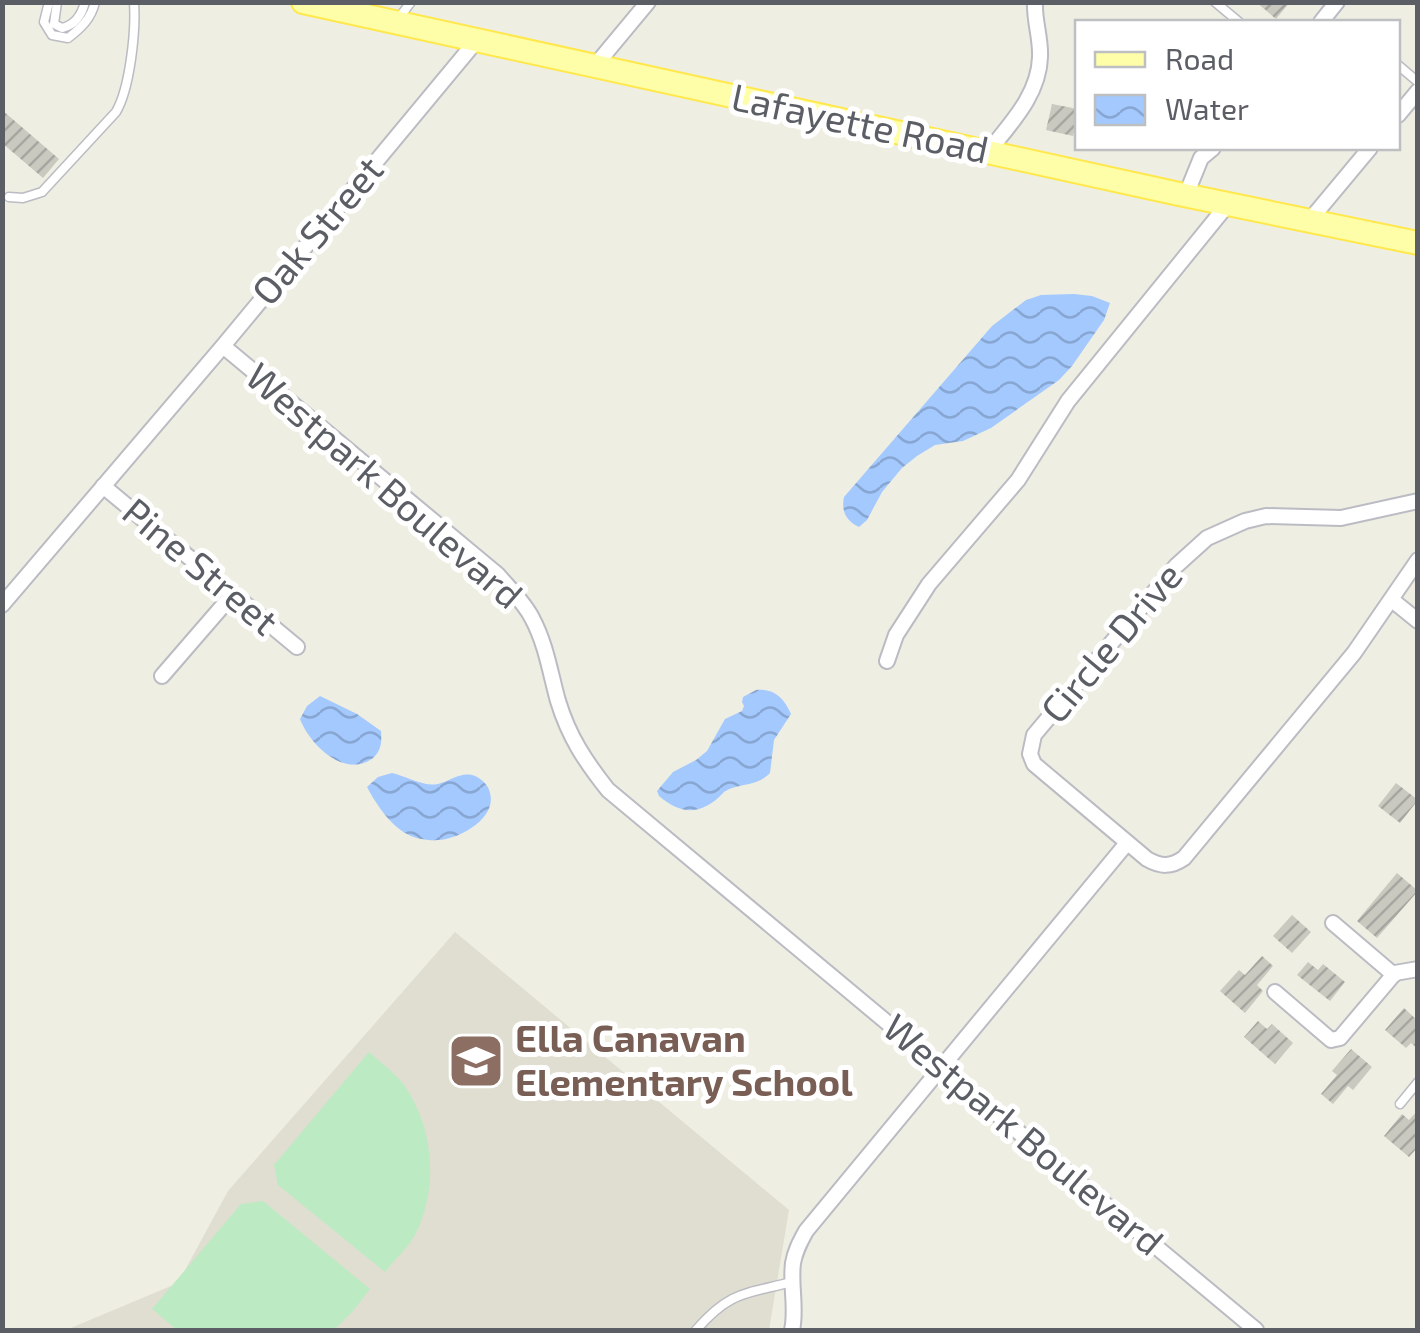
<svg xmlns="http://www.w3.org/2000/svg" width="1420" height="1333" font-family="'Exo 2',sans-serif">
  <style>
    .education { fill: #dfded1 }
    .garden { fill: #bceac3 }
    .water { fill: url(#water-waves) }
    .building { fill: url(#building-hatch) }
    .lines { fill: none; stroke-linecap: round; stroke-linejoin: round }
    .lane-casing { stroke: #bbbcc3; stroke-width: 11 }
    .street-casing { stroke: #bbbcc3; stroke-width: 18 }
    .primary-casing { stroke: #ffe84c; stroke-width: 26 }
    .lane { stroke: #fff; stroke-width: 8 }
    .street { stroke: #fff; stroke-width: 14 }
    .primary { stroke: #fffea8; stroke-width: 22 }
    .labels { text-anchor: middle; stroke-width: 10; stroke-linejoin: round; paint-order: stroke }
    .street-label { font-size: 38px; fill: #5b5e65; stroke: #fff }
    .education-label { font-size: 38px; font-weight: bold; fill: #785e54; stroke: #fff; text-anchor: start }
  </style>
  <defs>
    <pattern id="water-waves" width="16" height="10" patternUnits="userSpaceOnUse" patternTransform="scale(2.5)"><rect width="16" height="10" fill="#a3c9ff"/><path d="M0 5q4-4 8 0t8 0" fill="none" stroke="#88a6d2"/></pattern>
    <pattern id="building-hatch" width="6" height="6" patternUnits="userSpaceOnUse" patternTransform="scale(2.5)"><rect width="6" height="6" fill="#cac9c0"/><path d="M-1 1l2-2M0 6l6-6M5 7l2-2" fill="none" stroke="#a7a6a0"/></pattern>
  </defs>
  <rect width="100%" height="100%" fill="#efeee3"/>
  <!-- education -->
  <path class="education" d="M455 932 789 1210 769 1330H66L178 1283 228 1191Z"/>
  <!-- garden -->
  <path class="garden" d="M369 1052C380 1062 395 1073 404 1085 434 1127 439 1188 415 1235 408 1248 394 1260 385 1272L278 1185 274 1165Z
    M263 1201 370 1289 353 1311 334 1330H177L152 1309 241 1204Z"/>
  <!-- water -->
  <path class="water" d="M1074 294 1092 296 1110 303 1104 320 1072 366 1059 380 991 428 963 441 935 445 917 456 902 468 882 492 867 520 859 527C846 521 841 511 844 497L992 326 1026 300 1041 295Z
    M756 690C774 688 784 698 791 714L774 740 770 773C758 785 747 783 732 788 722 792 725 792 718 798 697 816 679 813 659 796L657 791 673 772 696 760 707 751 725 719 742 711 744 706 742 702 743 697Z
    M320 696 357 714 381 731C382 743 381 753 370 760 342 777 309 743 300 719L307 706Z
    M392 773C406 776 423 787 438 784 451 781 461 771 475 776 482 779 489 786 490 793 497 818 460 839 438 840 429 841 416 839 407 834 390 825 376 804 367 787L378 777Z"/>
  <!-- building -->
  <path class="building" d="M1256 2H1290L1276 19Z
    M1052 104 1078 109V133L1074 132 1073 136 1046 130Z
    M2 110 59 159 43 178 2 143Z
    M1396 783 1418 800 1400 823 1378 806Z
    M1397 873 1418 891 1377 938 1357 921Z
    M1292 915 1311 932 1292 953 1273 936Z
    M1262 956 1273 966 1257 985 1263 991 1245 1013 1220 991 1239 970 1245 975Z
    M1308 962 1318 970 1323 964 1345 982 1330 1001 1297 975Z
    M1404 1008 1418 1021V1049L1411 1043 1406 1048 1385 1030Z
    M1258 1021 1267 1029 1272 1024 1293 1043 1275 1064 1244 1037Z
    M1351 1049 1372 1067 1353 1090 1348 1086 1333 1104 1321 1094 1337 1075 1332 1071Z
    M1418 1110V1147L1409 1157 1384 1136 1402 1114 1409 1120Z"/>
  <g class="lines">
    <!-- lane casing -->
    <g class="lane-casing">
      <path id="lane" d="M49 2 44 22 52 35 68 38C81 28 91 19 95 2
        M57 2 54 24 62 28C75 25 82 14 85 2
        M1215 2 1239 22
        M398 19 411 2
        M1398 65 1418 82
        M9 197 23 198 42 192 116 112C130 88 136 31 134 2
        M1400 1104 1418 1082
        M696 1330C730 1291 745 1294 792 1282"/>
    </g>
    <!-- street casing -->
    <g class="street-casing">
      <path id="street" d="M1321 22 1337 2
        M594 67 648 2
        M1398 115 1418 91
        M988 152C1010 124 1039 95 1040 57 1041 38 1034 21 1035 2
        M1186 195 1201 158 1213 148
        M1310 220 1370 148
        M223 346 498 575C509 588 524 602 532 618 546 644 550 672 558 701 569 737 585 761 608 790L1256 1330
        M103 486 297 647
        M1418 501 1341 518 1266 516 1245 521 1207 538 1176 566 1034 735 1030 754 1034 764 1147 859C1161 867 1171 867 1184 858L1354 653 1418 560
        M1392 600 1418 621
        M2 605 223 346 477 40
        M887 661 896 635 929 584 1018 480 1068 401 1228 204
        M162 676 233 594
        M1333 923 1394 975
        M1275 992 1331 1040 1340 1038 1395 973 1418 969
        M792 1330C797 1308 790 1286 793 1263 795 1251 800 1242 806 1231L1127 843"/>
    </g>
    <!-- primary casing -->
    <g class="primary-casing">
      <path id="primary" d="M303 2 1179 194 1418 243"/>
    </g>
    <!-- lane -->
    <use href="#lane" class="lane"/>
    <!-- street -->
    <use href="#street" class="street"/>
    <!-- primary -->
    <use href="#primary" class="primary"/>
  </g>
  <!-- icons -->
  <defs>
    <g id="school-square" transform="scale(2.875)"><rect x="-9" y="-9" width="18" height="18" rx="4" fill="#8d6e63" stroke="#fff"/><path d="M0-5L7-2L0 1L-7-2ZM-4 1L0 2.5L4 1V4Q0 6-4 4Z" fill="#fff"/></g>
  </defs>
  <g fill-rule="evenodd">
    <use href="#school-square" x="476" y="1061"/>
  </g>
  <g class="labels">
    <!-- street labels -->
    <g class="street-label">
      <text transform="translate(860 124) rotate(12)" y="13">Lafayette Road</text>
      <text transform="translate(318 231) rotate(-50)" y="13">Oak Street</text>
      <text transform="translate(384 486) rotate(41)" y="13">Westpark Boulevard</text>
      <text transform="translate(200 567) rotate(40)" y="13">Pine Street</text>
      <text transform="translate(1112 643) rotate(-50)" y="13">Circle Drive</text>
      <text transform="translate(1023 1135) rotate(40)" y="13">Westpark Boulevard</text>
    </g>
    <!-- education labels -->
    <g class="education-label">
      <text x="515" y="1052">Ella Canavan<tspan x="515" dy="44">Elementary School</tspan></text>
    </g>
  </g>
  <!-- border -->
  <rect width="1420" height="1333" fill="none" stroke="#5b5e65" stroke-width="10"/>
  <!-- legend -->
  <rect x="1075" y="20" width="325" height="130" fill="#ffffff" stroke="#bdbfc1" stroke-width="2.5"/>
  <rect x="1095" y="52" width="50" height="15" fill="#fffea8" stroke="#bdbfc1" stroke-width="2.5"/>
  <text x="1165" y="70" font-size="30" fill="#5b5e65">Road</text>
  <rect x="1095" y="95" width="50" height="30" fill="url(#water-waves)" stroke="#bdbfc1" stroke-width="2.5"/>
  <text x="1165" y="120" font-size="30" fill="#5b5e65">Water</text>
</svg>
